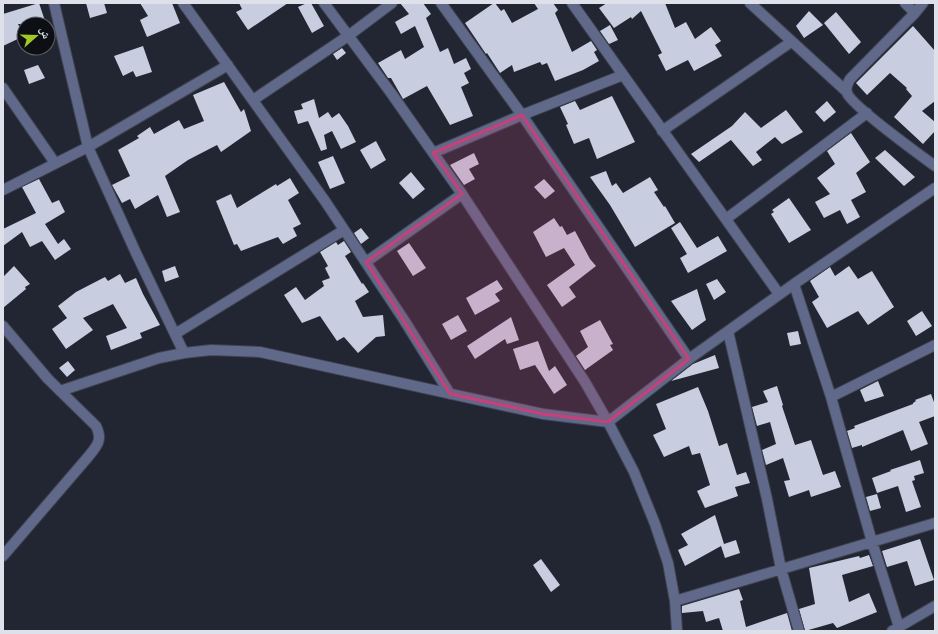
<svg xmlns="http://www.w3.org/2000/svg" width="938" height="634" font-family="'PT Sans Narrow','Noto Naskh Arabic',sans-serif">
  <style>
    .building { fill: #c8cee0 }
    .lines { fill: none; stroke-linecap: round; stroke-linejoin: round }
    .minor-casing { stroke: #404450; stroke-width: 12 }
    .minor { stroke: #60698a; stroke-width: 10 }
    .marked { fill: #c84078; fill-opacity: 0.2; stroke: #c84078; stroke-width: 3; stroke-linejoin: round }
  </style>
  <rect width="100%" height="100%" fill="#222633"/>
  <!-- building -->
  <path class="building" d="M39 3 46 24H18L24 36 3 46V14Z
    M86 3H104L107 13 90 18Z
    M140 3H172L180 23 147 37 140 20 148 16Z
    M239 3H288L248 30 236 12 242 9Z
    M307 3H311L324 26 312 33 298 7Z
    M400 3H423L431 14 426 18 440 52 448 48 454 64 466 58 471 69 464 73 469 83 461 87 473 116 450 125 427 86 403 99 391 78H388L378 63 401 50 405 59 424 47 415 26 401 34 395 22 409 14Z
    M494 3H495L501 11 504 9 512 23 538 9 534 3H553L558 10 555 13 572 52 591 41 597 50 594 52 599 61 583 70 555 81 547 63 542 65 540 62 514 72 512 65 500 73 487 53 486 54 465 23Z
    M607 3H665L675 28 686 22 695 39 711 27 721 41 715 45 722 56 694 71 688 60 666 71 658 55 662 53 641 11 632 19 631 17 614 28 599 8Z
    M809 11 823 25 804 38 796 26Z
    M836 12 861 42 849 54 824 23Z
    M610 25 618 40 609 44 600 31Z
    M913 26 935 51V101L922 111 935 122V131L923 144 894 117 912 96 906 89 907 88 890 73 867 95 856 83Z
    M143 46 152 72 136 77 133 71 123 76 114 56Z
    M342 48 346 53 337 60 333 54Z
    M38 65 45 78 29 84 24 70Z
    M224 82 241 112 244 109 251 131 221 152 217 145 188 160 165 176 180 212 167 217 158 195 135 209 130 199 122 203 112 185 130 176 118 150 139 138 137 136 150 127 154 134 179 120 184 129 204 121 193 95Z
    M612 96 635 142 597 159 589 138 574 144 566 125 568 124 560 107 575 101 580 110Z
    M314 99 319 118 328 112 332 118 339 113 348 126 356 142 341 149 332 131 324 135 327 149 321 151 308 121 298 124 294 111 303 109 301 104Z
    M827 101 836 112 824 122 815 112Z
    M786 110 803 132 782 144 775 137 756 152 762 160 753 166 731 140 699 162 691 154 732 126 745 112 761 128Z
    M851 133 870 162 856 173 866 192 851 200 860 217 847 224 840 210 824 218 815 202 830 194 817 178 835 164 827 151Z
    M376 141 386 160 371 169 360 150Z
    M885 150 915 177 904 186 875 158Z
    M474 153 479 164 469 169 475 179 464 185 450 165Z
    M333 156 345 183 330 189 318 162Z
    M606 171 612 186 616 183 623 193 650 177 658 190 654 192 664 207 665 206 675 223 635 247 610 205 590 177Z
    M411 172 425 189 413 199 399 183Z
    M290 178 299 193 288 200 301 224 293 228 297 236 283 244 278 237 241 251 237 244 234 245 216 201 231 194 237 208 276 184 277 186Z
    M39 179 52 203 59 200 65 212 45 224 58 244 64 239 71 249 55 260 42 241 30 247 22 232 3 246V229L36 213 22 187Z
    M544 179 555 191 545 199 534 187Z
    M789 198 811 230 789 243 771 214 774 212 772 210Z
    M554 218 560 227 562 226 567 235 575 231 590 259 596 266 569 287 576 297 562 307 547 285 575 265 564 248 546 257 533 232Z
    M680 222 697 248 718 236 727 251 688 273 680 258 687 254 671 228Z
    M361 228 369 238 361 244 354 233Z
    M344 241 351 252 345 256 362 284 363 283 369 292 355 301 363 317 383 315 385 336 376 337 358 353 344 337 337 341 320 316 302 323 284 295 296 287 305 300 324 286 322 281 330 278 325 268 328 266 320 252 336 242 338 245Z
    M409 243 426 268 413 276 397 251Z
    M14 266 30 284 25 287 26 289 3 308V277Z
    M175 266 179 277 165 282 162 271Z
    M849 266 858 279 872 271 894 307 868 325 858 311 827 328 812 302 819 297 810 281 830 267 835 276Z
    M120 274 125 283 136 278 143 294 160 325 140 333 142 338 111 350 106 336 127 328 113 304 83 318 93 330 66 349 52 329 67 318 58 306 76 292 105 277 108 281Z
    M717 279 726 292 714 300 706 284Z
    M497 280 503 289 495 294 500 301 475 315 466 298Z
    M697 289 706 320 692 330 671 301Z
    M922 311 932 326 916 336 907 321Z
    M458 315 467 331 451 340 442 324Z
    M511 317 519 340 507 344 505 339 475 359 467 346Z
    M600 320 613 344 610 345 613 350 585 370 576 356 588 347 580 331Z
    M798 331 801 344 790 346 787 333Z
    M538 341 549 371 555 366 567 385 554 394 535 365 520 370 513 349Z
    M715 355 719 368 671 381 693 364Z
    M68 361 75 370 67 377 59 368Z
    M878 381 884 396 865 402 860 390Z
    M777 386 783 405 782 406 795 445 811 440 823 475 835 471 841 487 811 497 809 490 789 497 784 481 790 480 783 458 766 465 762 450 776 444 770 422 757 426 752 407 768 402 763 391Z
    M698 387 708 411 719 446 727 443 737 475 746 472 750 483 735 487 738 496 705 508 697 491 710 485 700 453 692 455 689 446 664 457 653 435 666 429 656 404Z
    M931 394 935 405V416L919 422 928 444 911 451 903 430 862 447V445L852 448 847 431 855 428 854 426 913 404V403L916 401 915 400Z
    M920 460 924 473 914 476 915 480 912 481 921 507 906 512 898 486 877 493 872 478 891 471 890 470Z
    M877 494 881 508 870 511 866 497Z
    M715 515 724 544 736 540 740 553 725 558 721 546 685 566 678 550 688 545 681 534Z
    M920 539 934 580 915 586 907 561 887 567 882 551Z
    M869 555 873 566 842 575 849 602 869 593 877 612 837 628 833 623 805 631 799 609 815 604 809 568 859 556 860 558Z
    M541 559 560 585 551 592 533 565Z
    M739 589 743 600 740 601 746 627 787 613 792 631H723L719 618 706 622 703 611 682 613V606Z"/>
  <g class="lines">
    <!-- minor casing -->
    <g class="minor-casing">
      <path id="minor" d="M54 3 88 147 136 253 184 353
        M183 3 325 201 404 320 450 394
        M324 3 391 93 462 194 585 382 608 422 634 472 655 524 668 563 675 601 677 631
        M441 3 522 115 689 359
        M572 3 779 294
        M750 3 847 92
        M905 3 915 13
        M923 3 915 13 850 79C848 83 845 88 847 93 852 106 920 155 935 166
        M3 88 55 163
        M253 100 348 36 392 3
        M662 131 791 42
        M433 153 522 115 623 75
        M3 190 88 147 228 65
        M726 219 867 113
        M366 262 462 194
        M794 284 831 397 872 542 899 627
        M3 326 48 379 96 426C103 440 97 446 88 457L3 556
        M728 331 767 499 781 569 799 631
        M175 334 344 230
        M60 391 159 358 184 353 211 350 260 352 543 414 608 422 689 359 794 284 935 188
        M831 397 935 345
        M675 601 935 523
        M892 631 935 606"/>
    </g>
    <!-- minor -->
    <use href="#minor" class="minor"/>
  </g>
  <!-- marked area -->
  <path class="marked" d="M522 115 689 359 608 422 543 414 450 394 366 262 462 194 433 153Z"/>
  <!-- border -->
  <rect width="938" height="634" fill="none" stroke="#dee1ea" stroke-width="8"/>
  <!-- north arrow -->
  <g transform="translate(36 36) rotate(70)"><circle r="19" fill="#0d0f15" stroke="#61636a"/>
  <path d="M0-3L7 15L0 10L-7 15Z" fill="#a3c926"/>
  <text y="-6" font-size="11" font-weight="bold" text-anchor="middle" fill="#dee1ea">ش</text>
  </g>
</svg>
